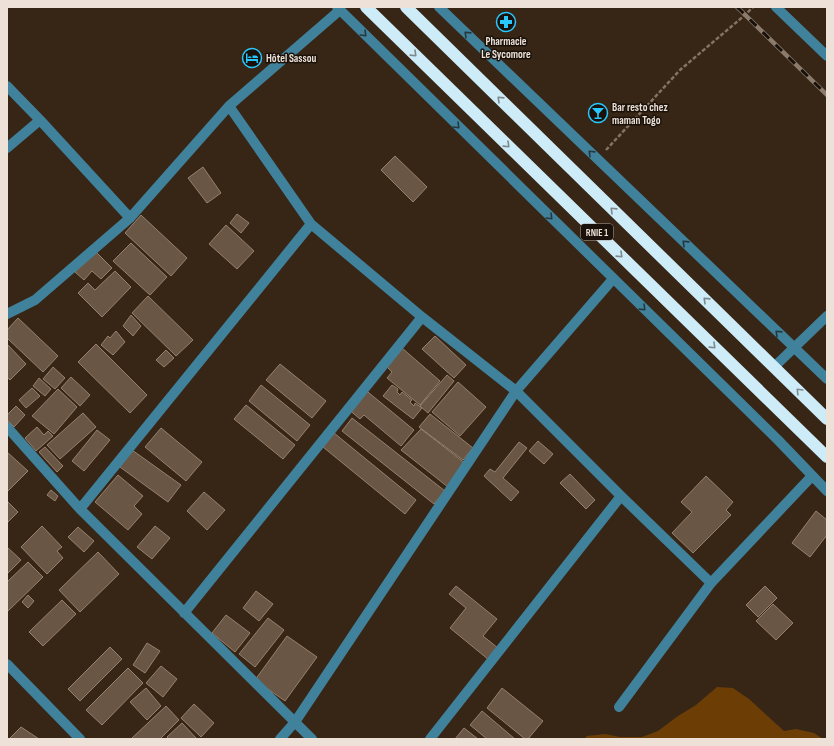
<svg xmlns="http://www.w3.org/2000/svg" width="834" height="746" font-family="'Sofia Sans Condensed',sans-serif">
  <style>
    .green { fill: #6c3e06 }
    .building { fill: #6a5644; stroke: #96816e }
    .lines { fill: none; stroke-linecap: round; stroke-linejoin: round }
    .path { stroke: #827364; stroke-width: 2.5; stroke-dasharray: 4 2; stroke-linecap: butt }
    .minor { stroke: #40819c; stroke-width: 10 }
    .highway { stroke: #ceebf8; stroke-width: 12 }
    .rail-casing { stroke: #8a7b6d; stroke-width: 4.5 }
    .rail { stroke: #19110a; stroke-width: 3; stroke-dasharray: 9; stroke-linecap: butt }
    .oneway { stroke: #27383d }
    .oneway2 { stroke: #7d898d }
    .labels { text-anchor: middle; stroke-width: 3; stroke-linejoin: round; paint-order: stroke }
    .shield { fill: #19110a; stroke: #aea39a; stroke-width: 1 }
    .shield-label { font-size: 10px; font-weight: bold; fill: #eee2d8 }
    .poi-label { font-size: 11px; font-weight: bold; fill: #eee2d8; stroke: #19110a; text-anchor: start }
  </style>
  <rect width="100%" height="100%" fill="#372615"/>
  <!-- green -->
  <path class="green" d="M717 687 733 688 749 699 784 731 796 729 814 733 823 739H584L587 736 605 734 620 737H642L658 731 678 716 696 705Z"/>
  <!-- building -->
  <path class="building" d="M395 156 427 187 413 202 381 170Z
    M203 167 221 193 207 203 188 178Z
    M237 214 249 223 241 233 230 223Z
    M141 215 187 258 171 276 125 233Z
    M226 225 254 251 237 269 209 244Z
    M131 243 167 277 150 295 113 261Z
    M96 252 112 268 101 279 92 271 84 280 75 272Z
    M115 271 131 287 102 317 78 293 88 283 95 290Z
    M148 296 193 340 176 356 132 313Z
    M131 315 141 326 133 336 123 326Z
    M18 318 58 356 43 372 7 338V330Z
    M116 331 125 342 113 355 101 345 108 336 110 338Z
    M435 336 466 365 454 378 422 349Z
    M7 344 26 364 10 380 7 377Z
    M96 344 147 395 130 413 78 362Z
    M402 348 440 381 420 405 387 378 392 372 386 366Z
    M166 350 174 358 164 367 156 360Z
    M280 364 326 401 312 418 266 380Z
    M53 367 65 378 55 389 43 379Z
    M447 375 454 381 428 413 420 406Z
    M71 377 90 395 80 406 61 388Z
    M39 378 51 389 45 396 33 386Z
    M458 382 486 407 460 436 432 412Z
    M261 385 310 425 297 441 249 401Z
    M392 385 398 389 397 392 400 395 402 392 412 400 410 402 414 406 415 403 422 408 413 419 383 396Z
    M32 388 40 396 26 408 19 400Z
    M363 388 414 430 401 446 364 415 360 419 347 408Z
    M58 389 77 407 54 434 32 416Z
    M246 405 295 445 283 459 234 419Z
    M16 406 25 415 14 427 7 420V415Z
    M83 413 96 427 60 459 47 445Z
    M430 414 473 448 463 460 419 427Z
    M352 418 445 491 434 504 342 431Z
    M37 427 44 435 48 431 53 436 36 451 25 438Z
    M161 428 202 462 186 481 145 447Z
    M421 429 466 464 448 487 401 450Z
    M97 430 110 440 84 471 72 461Z
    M334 433 416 500 405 514 323 447Z
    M538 441 553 454 544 464 529 451Z
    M519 442 527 448 503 478 519 492 511 501 484 476 490 469 495 472Z
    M45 447 63 466 57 472 39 452Z
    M132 450 181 485 168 502 120 467Z
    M7 452 28 471 7 492Z
    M570 474 595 500 586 509 560 483Z
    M118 475 143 496 134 506 142 514 128 530 95 502Z
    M706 476 733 502 726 510 731 515 693 553 672 533 692 512 681 502Z
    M51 490 58 496 55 501 47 495Z
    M204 492 225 510 207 530 187 511Z
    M7 501 18 512 7 523Z
    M816 511 827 520V535L810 557 792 543Z
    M42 526 62 547 57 551 63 558 47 574 21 547Z
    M155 526 170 538 152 559 137 547Z
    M78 527 94 541 84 552 68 537Z
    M7 547 21 560 7 574Z
    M98 552 119 574 80 612 59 590Z
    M28 562 43 577 7 612V582Z
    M456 586 497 619 483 636 498 648 489 660 450 628 466 608 449 594Z
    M765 586 777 598 758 617 746 605Z
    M256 591 273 604 259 621 243 608Z
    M28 595 34 601 28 608 22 602Z
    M62 600 76 614 43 646 29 632Z
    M773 604 793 623 776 640 756 621Z
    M226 615 250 633 235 652 212 633Z
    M268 618 284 630 255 667 239 654Z
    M287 636 317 657 285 701 255 680Z
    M147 643 160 651 145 673 133 665Z
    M110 647 122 659 80 701 68 689Z
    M161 666 177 679 163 697 146 683Z
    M128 668 143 683 102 725 86 710Z
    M146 688 161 706 147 720 130 702Z
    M502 688 543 721 528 739H525L487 708Z
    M194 704 214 723 201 737 181 718Z
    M166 706 179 720 160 739H131Z
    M482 711 515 739H487L470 725Z
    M182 723 197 739H169L167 737Z
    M21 727 39 739H9Z
    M464 728 478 739H455Z"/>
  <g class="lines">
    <!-- path -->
    <path class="path" d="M606 150 680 70 745 15 753 7"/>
    <!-- minor -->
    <path class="minor" d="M337 7 778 440 827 491
      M439 7 827 379
      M776 7 827 56
      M7 86 40 120 130 218
      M229 106 311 224 422 317 516 391 621 496 711 583
      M7 148 40 120
      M7 314 35 300 130 218 229 106 340 10
      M774 367 827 316
      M7 427 80 509 312 739
      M80 509 311 224
      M184 613 422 317
      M7 664 80 739
      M619 707 711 583 812 476
      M280 739 295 722 516 391 613 279
      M430 739 621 496"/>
    <!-- highway -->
    <path class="highway" d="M366 7 827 457
      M406 7 827 419"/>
    <!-- rail casing -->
    <g class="rail-casing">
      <path id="rail" d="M737 7 827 95"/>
    </g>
    <!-- rail -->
    <use href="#rail" class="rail"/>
  </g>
  <!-- one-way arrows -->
  <defs><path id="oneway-chevron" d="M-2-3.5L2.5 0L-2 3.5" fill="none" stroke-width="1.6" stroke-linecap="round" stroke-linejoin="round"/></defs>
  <g class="oneway">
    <use href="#oneway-chevron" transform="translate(364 34) rotate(45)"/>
    <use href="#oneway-chevron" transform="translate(467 34) rotate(-136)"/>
    <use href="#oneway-chevron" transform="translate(457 126) rotate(45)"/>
    <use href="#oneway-chevron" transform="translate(591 153) rotate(-136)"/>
    <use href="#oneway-chevron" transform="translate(550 217) rotate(45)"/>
    <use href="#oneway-chevron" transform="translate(685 243) rotate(-136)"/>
    <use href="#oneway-chevron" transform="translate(643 308) rotate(44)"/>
    <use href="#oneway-chevron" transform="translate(778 333) rotate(-136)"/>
  </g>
  <g class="oneway2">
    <use href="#oneway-chevron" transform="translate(414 54) rotate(44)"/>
    <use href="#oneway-chevron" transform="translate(500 99) rotate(-136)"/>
    <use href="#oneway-chevron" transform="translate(507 145) rotate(44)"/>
    <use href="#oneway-chevron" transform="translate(613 210) rotate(-136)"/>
    <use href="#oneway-chevron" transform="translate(620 255) rotate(44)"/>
    <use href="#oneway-chevron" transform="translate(706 300) rotate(-136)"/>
    <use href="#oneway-chevron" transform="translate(713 346) rotate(44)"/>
    <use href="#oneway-chevron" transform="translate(799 391) rotate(-135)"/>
  </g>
  <!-- icons -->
  <defs>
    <g id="pharmacy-ring" transform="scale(1)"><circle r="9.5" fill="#19110a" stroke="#28c8ff" stroke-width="1.5"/><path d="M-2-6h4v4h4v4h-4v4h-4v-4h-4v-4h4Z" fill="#28c8ff"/></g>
    <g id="hotel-ring" transform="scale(1)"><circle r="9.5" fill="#19110a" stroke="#28c8ff" stroke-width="1.5"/><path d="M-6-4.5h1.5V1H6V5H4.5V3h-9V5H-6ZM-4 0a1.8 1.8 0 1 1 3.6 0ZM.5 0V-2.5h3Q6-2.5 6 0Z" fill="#28c8ff"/></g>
    <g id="bar-ring" transform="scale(1)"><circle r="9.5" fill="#19110a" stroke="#28c8ff" stroke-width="1.5"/><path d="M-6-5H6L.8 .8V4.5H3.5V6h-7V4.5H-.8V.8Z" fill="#28c8ff"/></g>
  </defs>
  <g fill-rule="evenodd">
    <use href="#pharmacy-ring" x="506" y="22"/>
    <use href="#hotel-ring" x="252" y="58"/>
    <use href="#bar-ring" x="598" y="113"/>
  </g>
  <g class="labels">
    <!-- shield labels -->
    <rect class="shield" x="581" y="224" width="32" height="16" rx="3"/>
    <g class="shield-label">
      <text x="597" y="236">RNIE 1</text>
    </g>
    <!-- poi labels -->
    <g class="poi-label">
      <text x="506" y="45" text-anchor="middle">Pharmacie<tspan x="506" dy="13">Le Sycomore</tspan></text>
      <text x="266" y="62">Hôtel Sassou</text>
      <text x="612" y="111">Bar resto chez<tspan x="612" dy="13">maman Togo</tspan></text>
    </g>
  </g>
  <!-- border -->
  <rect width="834" height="746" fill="none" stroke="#eee2d8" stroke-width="16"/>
</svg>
